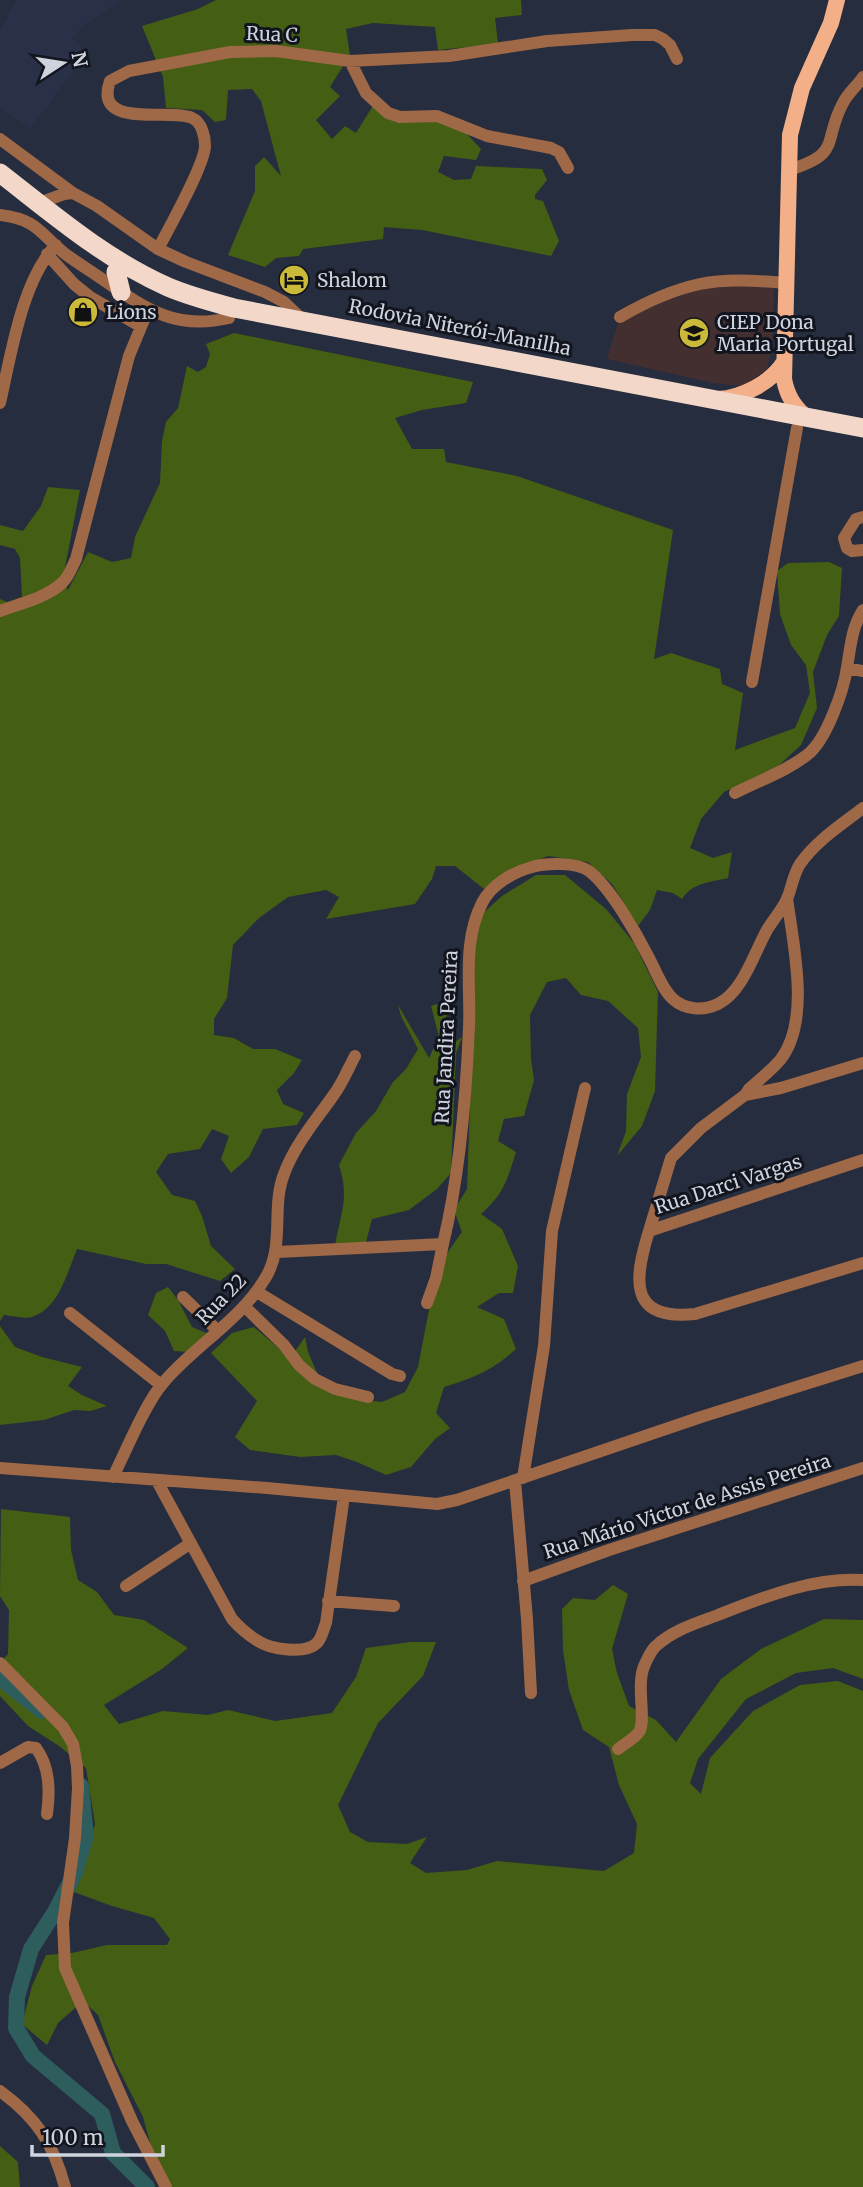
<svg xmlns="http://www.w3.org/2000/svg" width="863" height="2187" font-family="Merriweather,serif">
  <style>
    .built { fill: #293149 }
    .education { fill: #432f2f }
    .forest { fill: #445e13 }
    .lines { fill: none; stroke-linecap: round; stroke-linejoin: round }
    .river { stroke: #2e5d5e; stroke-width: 16 }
    .minor { stroke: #9f6847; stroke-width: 12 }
    .major { stroke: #f3af87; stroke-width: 16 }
    .highway { stroke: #f3d7c8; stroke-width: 19 }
    .labels { text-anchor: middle; stroke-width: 6; stroke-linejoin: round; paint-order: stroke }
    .street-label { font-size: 19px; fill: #ced3de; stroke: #12151d }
    .poi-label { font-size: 19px; fill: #ced3de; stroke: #12151d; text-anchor: start }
  </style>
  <rect width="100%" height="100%" fill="#262d3e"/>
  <!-- built -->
  <path class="built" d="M17 0H121L84 25 72 39 87 52 30 129 0 107V30Z"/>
  <!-- education -->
  <path class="education" d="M729 286 774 288 772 349 767 369 744 386 713 383 607 359 620 317 672 292Z"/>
  <!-- forest -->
  <path class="forest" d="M216 0H521L522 15 495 18 498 44 438 50 435 27 373 23 346 29 350 55 330 87 340 96 316 120 332 139 345 126 356 133 374 104 429 119 466 133 481 149 476 160 444 156 438 172 454 180 471 179 476 166 542 169 547 180 535 195V199L543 201 559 241 551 256 422 230 384 227 383 239 303 249 299 256 276 258 265 267 228 255 255 191V166L264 157 281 176 261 101 252 89 228 90 226 120 215 122 202 110 166 108 163 77 142 26 198 9Z
    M234 333 473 382 466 403 422 410 395 418 412 449H444L446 462 517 476 673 530 654 659 671 653 720 669 722 684 743 693 735 750 795 728 810 693 806 665 791 645 780 614 777 571 788 563 829 562 842 568 839 616 827 635 813 672 817 708 801 745 777 767 724 792 701 819 690 848 713 858 732 852 728 878C710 882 692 883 682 899L673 893 657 890 650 910 638 926 612 884 588 862 548 856 511 870 484 889 455 866H436L432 879 415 904 326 919 339 897 326 890 288 897 259 918 233 945 227 998 214 1019V1035L234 1038 253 1049H275L302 1060 294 1073 277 1090 283 1104 304 1113 297 1125 263 1129 249 1157 231 1173 221 1159 229 1136 212 1129 200 1149 168 1154 156 1172 172 1195 195 1201 202 1216 211 1246 235 1269 220 1281 166 1264H146L77 1249C67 1273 59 1308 32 1317 24 1319 12 1316 4 1315L0 1321V599L7 602 22 597 20 558 15 549 0 545V525L23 531 41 506 48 487 80 490 63 578 68 590 88 552 112 562 131 558 135 537 160 483 162 441 166 422 178 408 187 366 198 372 206 367 210 354 206 344Z
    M536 875H565L606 909 634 943 658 992 655 1091 642 1126 617 1156 626 1131 627 1094 641 1057 638 1028 608 1001 581 995 566 978 547 982 530 1015 531 1059 534 1080 524 1116 504 1119 498 1141 516 1152C507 1181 504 1193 481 1214L502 1229 518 1266 513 1293H499L477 1307 504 1319 516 1349C493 1370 474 1378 444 1387L436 1413 450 1428 435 1439 411 1467 386 1475 357 1462 336 1455 300 1457 250 1450 235 1437 257 1401 211 1353 232 1333 254 1327 283 1352 293 1354 305 1337 308 1352 324 1389 357 1399 382 1402 405 1392 418 1367 431 1299 445 1256 462 1232 454 1210 467 1189 470 1103 475 1028 471 972 481 915 502 896Z
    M444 1002 449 1010 442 1027 441 1052 462 1037 456 1053 451 1173 437 1189 409 1210 372 1219 365 1246H335C340 1214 350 1199 339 1165L356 1133 376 1111 393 1082 406 1069 418 1049 401 1016 398 1005 429 1058 439 1037 431 1006Z
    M168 1287 178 1300 192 1327 211 1335 190 1352 174 1351 165 1331 148 1315 156 1293Z
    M0 1326 15 1347 42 1357 82 1367 68 1386 82 1395 107 1406 90 1411 74 1410 44 1420 0 1425Z
    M1 1509 70 1517 71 1550 78 1580 97 1592 114 1615 144 1620 188 1648 162 1669 104 1705 119 1724 163 1711 208 1715 228 1710 275 1721 332 1713 356 1677 366 1648 410 1642H436L423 1676 378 1723 338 1805 350 1832 368 1842 407 1844 427 1837 410 1863 426 1873 467 1870 497 1861 604 1871 634 1853 637 1824 619 1785 609 1747 583 1730 569 1690 563 1650 562 1609 573 1598 595 1600 613 1585 628 1594 612 1649 617 1673 629 1706 656 1720 676 1742 721 1679 761 1649 824 1619 863 1620V1679L833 1668 796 1673 746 1699 698 1759 690 1783 701 1794 710 1758 753 1711 800 1685 838 1681 863 1691V2187H168L156 2164 143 2117 115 2062 98 2015 83 2001 58 2023 47 2045 22 2024 32 1986 46 1955 72 1953 107 1945H167L170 1939 154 1918 112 1906 74 1892 95 1824 86 1768 59 1746 28 1726 0 1696V1663L8 1654 9 1610 0 1596Z
    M0 2146 18 2162 20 2187H0Z"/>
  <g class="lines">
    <!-- river -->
    <path class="river" d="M0 1678 42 1711
      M81 1786 86 1836 75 1873 56 1910 31 1949 17 1997 16 2028 33 2056 102 2114 113 2153 147 2187"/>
    <!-- minor -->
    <path class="minor" d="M350 61 366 93 388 113 400 117 437 116 487 136 551 148 559 152 568 168
      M0 139 73 193
      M789 170C843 153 822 142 843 103 848 93 857 86 863 77
      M39 203 64 194 73 193 97 206 158 249 186 262 265 292 284 302 303 320
      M0 215C40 220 39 234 68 256 81 265 95 274 108 283 149 311 177 330 229 318
      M158 249C168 230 205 164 205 146 205 137 202 122 192 118 170 108 93 130 110 81L129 71 230 52 276 51 350 61 449 56 547 41 632 35H655L663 39 670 45 677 59
      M47 254 74 284 90 297 140 326
      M620 317C644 303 672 290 700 284 728 278 759 281 787 283
      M0 403C11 355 22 280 56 245
      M863 517 856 519 844 538 847 548 852 551 863 550
      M0 611C19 604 46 598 62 583 69 577 72 567 76 559L129 356 148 310
      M847 668 863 671
      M752 682 797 428
      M735 793C758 781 787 771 807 755 826 741 844 690 847 667 851 646 851 629 863 610
      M745 1095 781 1088 863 1063
      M863 1160 649 1231C634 1279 628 1321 695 1314L863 1263
      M649 1231 671 1158 701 1128 745 1095 749 1089C760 1079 772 1070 781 1059 811 1019 793 944 787 898
      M277 1252 443 1244C460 1174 466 1100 469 1028 471 986 462 943 482 903 491 885 513 872 532 867 546 863 577 862 589 871 610 887 637 934 649 958 656 971 662 989 673 999 685 1010 703 1011 718 1004 743 992 754 953 767 930 773 920 782 910 787 899 792 887 793 875 800 864 816 841 841 825 863 808
      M257 1292 392 1374 400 1376
      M183 1297 218 1331
      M427 1303 436 1278 443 1244
      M244 1306 284 1345 299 1365 315 1379 335 1389 368 1397
      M70 1313 161 1385
      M0 1468 267 1488 437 1504 457 1500 701 1417 863 1366
      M113 1477C126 1451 145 1404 163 1383 194 1346 241 1320 266 1277 285 1245 271 1207 284 1174 295 1144 317 1119 335 1093 343 1082 348 1069 355 1056
      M523 1478 544 1346 552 1231 585 1088
      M157 1481 232 1619C240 1628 248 1635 258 1641 270 1649 305 1655 317 1643 322 1638 323 1630 326 1623L344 1496
      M515 1481 527 1619 531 1693
      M523 1581 609 1550 863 1468
      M126 1586 191 1543
      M328 1601 394 1606
      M0 1663 63 1727 73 1744 77 1766 78 1788 75 1838 63 1923 65 1968 132 2121 166 2187
      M618 1749C624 1744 634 1739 639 1732 647 1720 635 1684 645 1664 648 1658 651 1650 656 1646 673 1630 697 1623 718 1615 764 1597 813 1577 863 1580
      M0 1763 28 1747 36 1748C50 1767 50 1791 47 1814
      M0 2091C37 2118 53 2143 65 2187"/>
    <!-- major -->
    <path class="major" d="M718 399C741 398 771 383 784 362
      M805 416C793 405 787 395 784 379L790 135 802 88 831 23 837 0"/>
    <!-- highway -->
    <path class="highway" d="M0 173C54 215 105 259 168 287 189 296 212 302 234 308L863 428
      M116 272 121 292"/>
  </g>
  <!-- icons -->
  <defs>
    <g id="hotel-disc" transform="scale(1.575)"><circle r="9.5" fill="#cbba39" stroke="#12151d"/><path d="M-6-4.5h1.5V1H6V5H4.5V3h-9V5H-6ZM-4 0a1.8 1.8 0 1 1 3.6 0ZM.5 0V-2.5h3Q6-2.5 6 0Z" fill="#111"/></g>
    <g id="shop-disc" transform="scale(1.575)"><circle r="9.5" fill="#cbba39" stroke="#12151d"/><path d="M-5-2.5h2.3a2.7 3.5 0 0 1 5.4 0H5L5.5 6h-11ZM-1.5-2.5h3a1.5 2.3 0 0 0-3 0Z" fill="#111"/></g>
    <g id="school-disc" transform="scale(1.575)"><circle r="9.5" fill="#cbba39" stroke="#12151d"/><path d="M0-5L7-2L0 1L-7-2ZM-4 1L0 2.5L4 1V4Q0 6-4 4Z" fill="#111"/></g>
  </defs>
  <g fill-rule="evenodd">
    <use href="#hotel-disc" x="294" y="280"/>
    <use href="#shop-disc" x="83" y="312"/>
    <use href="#school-disc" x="694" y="333"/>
  </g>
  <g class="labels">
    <!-- street labels -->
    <g class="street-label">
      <text transform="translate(272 34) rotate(2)" y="7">Rua C</text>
      <text transform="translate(460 327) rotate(11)" y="7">Rodovia Niterói-Manilha</text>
      <text transform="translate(446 1037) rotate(-87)" y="7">Rua Jandira Pereira</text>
      <text transform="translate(728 1184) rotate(-18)" y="7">Rua Darci Vargas</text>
      <text transform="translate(221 1299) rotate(-46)" y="7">Rua 22</text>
      <text transform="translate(687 1506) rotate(-18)" y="7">Rua Mário Victor de Assis Pereira</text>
    </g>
    <!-- poi labels -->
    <g class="poi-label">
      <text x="317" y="287">Shalom</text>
      <text x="106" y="319">Lions</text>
      <text x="717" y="329">CIEP Dona<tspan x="717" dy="22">Maria Portugal</tspan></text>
    </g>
  </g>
  <!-- north arrow -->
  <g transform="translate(63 63) rotate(78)" stroke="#12151d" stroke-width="5" paint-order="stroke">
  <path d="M0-5L12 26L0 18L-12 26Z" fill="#ced3de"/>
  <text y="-10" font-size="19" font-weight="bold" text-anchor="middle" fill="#ced3de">N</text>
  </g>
  <!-- scale -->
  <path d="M32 2145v10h131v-10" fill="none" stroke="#ced3de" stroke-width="3.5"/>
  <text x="42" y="2145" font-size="21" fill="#ced3de" stroke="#12151d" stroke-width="5" paint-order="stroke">100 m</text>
</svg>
